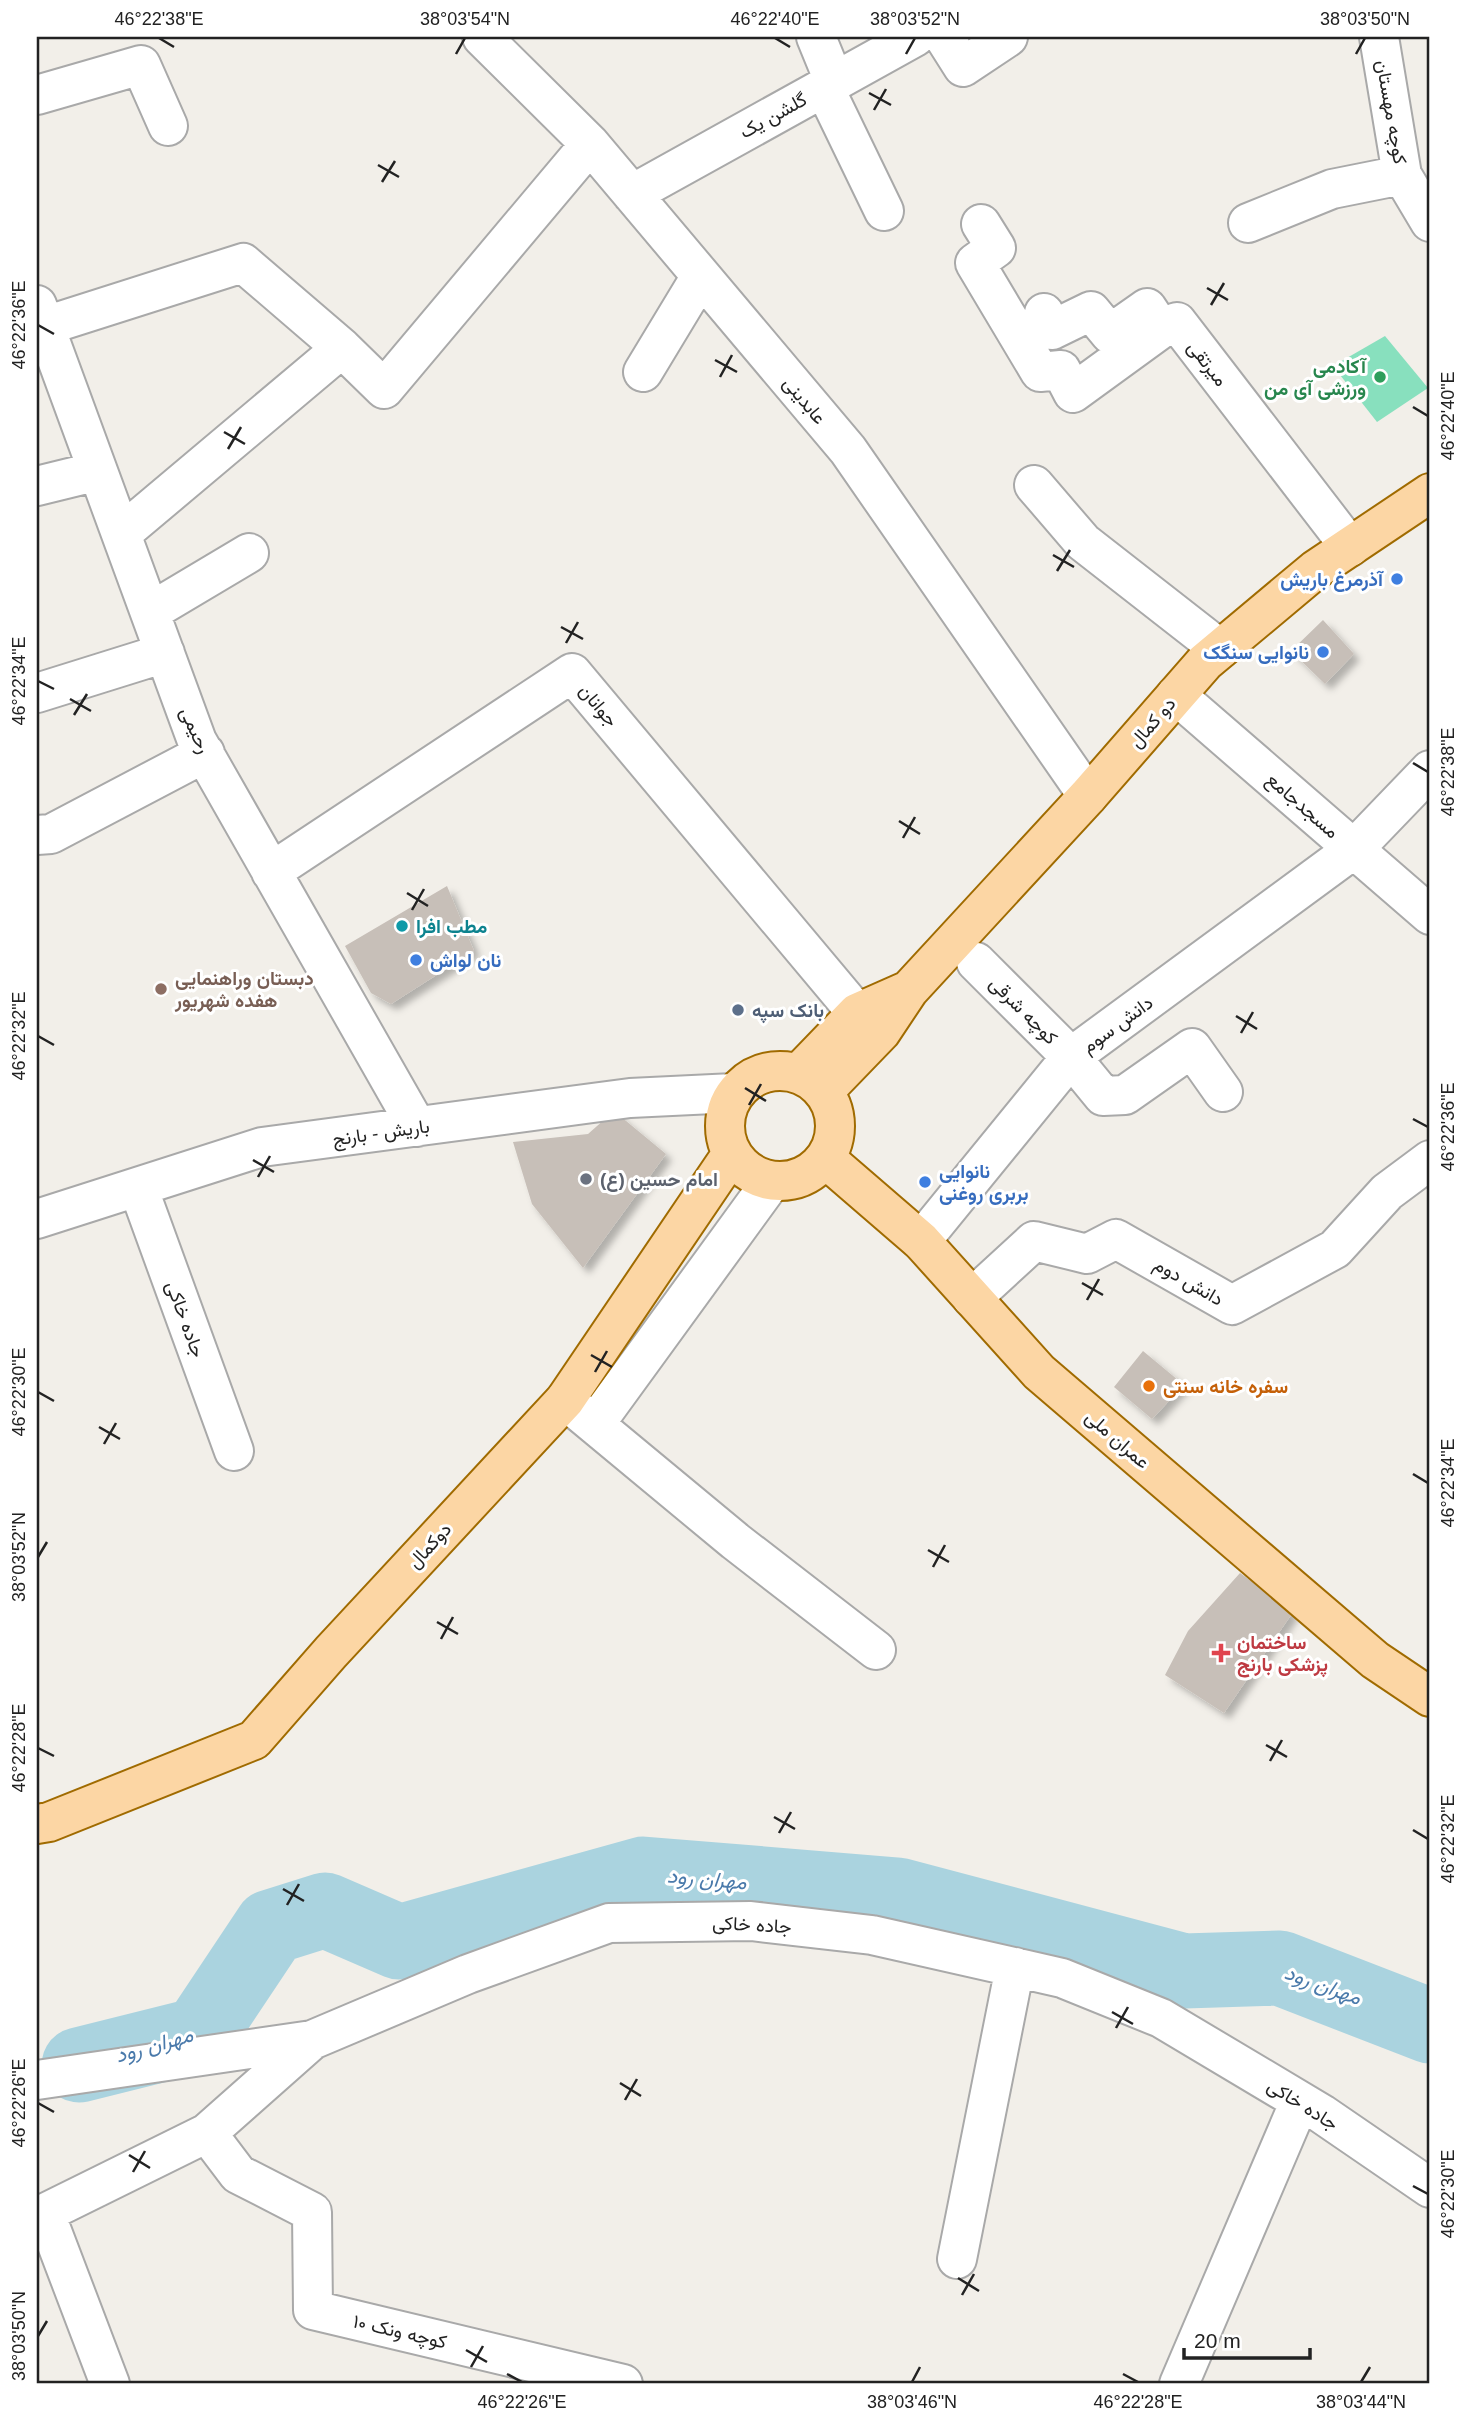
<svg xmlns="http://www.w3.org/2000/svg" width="1467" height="2421" font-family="Arial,Vazirmatn,sans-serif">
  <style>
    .pitch { fill: #88e0be }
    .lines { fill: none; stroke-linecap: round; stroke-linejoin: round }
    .river { stroke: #aad3df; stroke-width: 75 }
    .building { fill: #c7bfb8; filter: url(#shadow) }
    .minor-casing { stroke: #a9a9a9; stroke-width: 42 }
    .major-casing { stroke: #a06b00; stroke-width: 42 }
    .minor { stroke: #fff; stroke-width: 38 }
    .major { stroke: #fcd6a4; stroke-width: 38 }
    .ticks { fill: none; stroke: #222; stroke-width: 2.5 }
    .leisure-dot { fill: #2e9e5b; stroke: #fff; stroke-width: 2.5 }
    .shop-dot { fill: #3f7fe0; stroke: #fff; stroke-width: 2.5 }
    .culture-dot { fill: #0f9aa8; stroke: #fff; stroke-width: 2.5 }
    .education-dot { fill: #8d6e63; stroke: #fff; stroke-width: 2.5 }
    .service-dot { fill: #5c6f8a; stroke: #fff; stroke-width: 2.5 }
    .worship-dot { fill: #6b7280; stroke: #fff; stroke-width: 2.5 }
    .food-dot { fill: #e8710a; stroke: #fff; stroke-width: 2.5 }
    .health-dot { fill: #e0444e; stroke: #fff; stroke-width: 2.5 }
    .labels { text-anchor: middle; stroke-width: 6; stroke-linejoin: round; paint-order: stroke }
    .street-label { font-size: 19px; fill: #222; stroke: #fff }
    .leisure-label { font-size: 19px; font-weight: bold; fill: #27864d; stroke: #fff; text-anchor: end }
    .shop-label { font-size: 19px; font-weight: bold; fill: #366cbe; stroke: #fff; text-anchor: end }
    .culture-label { font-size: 19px; font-weight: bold; fill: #0d838f; stroke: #fff; text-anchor: start }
    .education-label { font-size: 19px; font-weight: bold; fill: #785e54; stroke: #fff; text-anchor: start }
    .service-label { font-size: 19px; font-weight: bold; fill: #4e5e75; stroke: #fff; text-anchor: start }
    .worship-label { font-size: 19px; font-weight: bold; fill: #5b616d; stroke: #fff; text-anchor: start }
    .food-label { font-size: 19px; font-weight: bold; fill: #c56008; stroke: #fff; text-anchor: start }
    .health-label { font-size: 19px; font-weight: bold; fill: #be3a42; stroke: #fff; text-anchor: start }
    .water-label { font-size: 21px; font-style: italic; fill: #4a7aab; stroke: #fff }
    .neatline { fill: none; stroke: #222; stroke-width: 2.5 }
    .ticks-label { font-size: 18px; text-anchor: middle; fill: #222 }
  </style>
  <defs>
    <filter id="shadow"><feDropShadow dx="6" dy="6" stdDeviation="3.5" flood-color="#0004"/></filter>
  </defs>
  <rect width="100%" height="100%" fill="#f2efe9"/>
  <!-- pitch -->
  <path class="pitch" d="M1385 336 1428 388 1377 422 1333 366Z"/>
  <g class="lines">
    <!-- river -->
    <path class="river" d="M79 2065 199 2035 271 1927 325 1910 399 1942 643 1874 898 1895 1184 1971 1280 1968 1430 2026"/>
  </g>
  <!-- building -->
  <path class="building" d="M1323 620 1354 654 1325 684 1291 651Z
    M447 886 474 951 391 1004 371 993 345 946Z
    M614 1111 666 1154 583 1268 532 1204 513 1142 588 1134Z
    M1143 1351 1184 1385 1152 1419 1114 1387Z
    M1240 1573 1293 1612 1224 1713 1165 1675 1188 1631Z"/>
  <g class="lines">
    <!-- minor casing -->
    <g class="minor-casing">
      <path id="minor" d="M482 37 590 144 848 450 1088 796
        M816 37 834 81
        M944 37 963 67 1008 37
        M1379 37 1402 175 1430 222
        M824 87 884 211
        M37 95 141 65 168 126
        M632 194 915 37
        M1248 223 1332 189 1402 175
        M981 224 996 248 975 263 1040 372 1061 370 1073 393 1161 329
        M37 305 197 741 417 1127
        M1044 313 1052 330 1091 311 1110 334 1147 308 1161 329 1177 322 1350 547
        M45 326 243 263 342 348
        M643 372 701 276
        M1034 485 1083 542 1220 649
        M37 486 98 471
        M121 534 342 348 384 389 590 144
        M150 612 249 553
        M37 693 165 653
        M1176 695 1430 915
        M37 835 51 834 205 753
        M271 872 572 673 857 1013
        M976 962 1071 1057 1103 1096 1125 1095 1192 1048 1223 1092
        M138 1187 234 1451
        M37 1219 262 1147 630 1098 734 1093
        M921 1241 1071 1057 1354 849 1430 770
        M972 1298 1034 1241 1087 1254 1116 1239 1232 1305 1335 1249 1387 1192 1430 1160
        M565 1400 735 1541 876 1650
        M595 1424 771 1182
        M37 2080 312 2040 468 1974 609 1923 751 1921 872 1935 1062 1978 1161 2018 1322 2114 1430 2188
        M207 2133 238 2174 312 2212 313 2310 623 2384
        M957 2259 1015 1967
        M110 2384 45 2213 207 2133 312 2040
        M1179 2384 1300 2101"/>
    </g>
    <!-- major casing -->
    <g class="major-casing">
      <path id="major" d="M725 1126a55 55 0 1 1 110 0a55 55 0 1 1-110 0Z
        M799 1073 857 1013 909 990
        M824 1091 881 1032 909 990 1088 796 1205 662 1315 570 1430 493
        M826 1159 921 1241 1039 1372 1375 1660 1430 1697
        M37 1824 49 1822 254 1740 331 1652 565 1400 731 1155"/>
    </g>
    <!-- minor -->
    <use href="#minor" class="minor"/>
    <!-- major -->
    <use href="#major" class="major"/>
  </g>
  <!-- ticks -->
  <path class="ticks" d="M159 38 174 47M775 38 790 47M456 54 465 38M906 54 915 38M1356 54 1365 38M869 93 891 105M874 110 886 89M378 165 399 177M382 182 395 161M1207 288 1228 300M1211 305 1224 283M38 325 54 334M715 360 737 372M720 377 732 355M1413 407 1428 416M224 432 245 444M228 449 241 427M1053 555 1074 567M1057 571 1070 550M561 627 583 639M566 643 578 622M38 681 54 689M70 699 91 711M74 715 87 694M1413 763 1428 772M899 821 920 834M903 838 915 817M407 893 428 906M412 910 424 889M1236 1016 1257 1029M1241 1033 1253 1012M38 1036 54 1045M745 1088 766 1101M749 1105 761 1084M1413 1119 1428 1127M253 1160 274 1172M258 1177 270 1156M1082 1283 1103 1295M1087 1300 1099 1279M591 1355 612 1367M595 1372 607 1351M38 1392 54 1401M99 1427 120 1439M104 1444 116 1423M1413 1474 1428 1483M928 1550 949 1562M38 1557 47 1542M933 1567 945 1545M437 1622 458 1634M441 1639 453 1617M1266 1745 1287 1757M38 1748 54 1756M1270 1761 1282 1740M774 1817 795 1829M1413 1830 1428 1839M779 1833 791 1812M283 1889 304 1901M287 1905 299 1884M1112 2012 1133 2024M1116 2028 1128 2007M620 2083 641 2096M625 2100 637 2079M38 2103 54 2112M129 2155 150 2168M133 2172 145 2151M1413 2186 1428 2194M958 2278 979 2291M962 2295 974 2274M38 2336 47 2321M466 2350 487 2362M471 2367 483 2346M507 2374 522 2382M1123 2374 1138 2382M912 2382 920 2367M1361 2382 1370 2367"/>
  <!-- markers -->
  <circle class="leisure-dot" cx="1380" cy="377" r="7"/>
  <g class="shop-dot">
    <circle cx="1397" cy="579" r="7"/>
    <circle cx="1323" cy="652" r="7"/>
    <circle cx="416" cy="960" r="7"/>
    <circle cx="925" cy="1182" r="7"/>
  </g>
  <circle class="culture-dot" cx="402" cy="926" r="7"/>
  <circle class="education-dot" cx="161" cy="989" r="7"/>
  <circle class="service-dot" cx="738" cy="1010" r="7"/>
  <circle class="worship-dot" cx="586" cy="1179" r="7"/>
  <circle class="food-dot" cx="1149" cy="1386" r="7"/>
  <path class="health-dot" d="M1217.5 1642.5h7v7h7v7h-7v7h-7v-7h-7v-7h7z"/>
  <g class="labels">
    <!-- street labels -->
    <g class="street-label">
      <text transform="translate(1392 112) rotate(80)" y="7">کوچه مهستان</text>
      <text transform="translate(773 115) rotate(-29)" y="7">گلشن یک</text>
      <text transform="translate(1208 363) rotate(52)" y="7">میرتقی</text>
      <text transform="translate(805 400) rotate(50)" y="7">عابدینی</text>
      <text transform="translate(599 705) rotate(50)" y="7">جوانان</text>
      <text transform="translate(1152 722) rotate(-49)" y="7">دو کمال</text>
      <text transform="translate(196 730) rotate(66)" y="7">رحیمی</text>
      <text transform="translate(1303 805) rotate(41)" y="7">مسجدجامع</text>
      <text transform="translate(1024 1010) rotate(45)" y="7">کوچه شرقی</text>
      <text transform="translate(1117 1024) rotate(-36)" y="7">دانش سوم</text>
      <text transform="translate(381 1132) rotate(-8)" y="7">باریش - بارنج</text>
      <text transform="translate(1189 1281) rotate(30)" y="7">دانش دوم</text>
      <text transform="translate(186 1319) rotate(70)" y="7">جاده خاکی</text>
      <text transform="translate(1118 1439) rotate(41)" y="7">عمران ملی</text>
      <text transform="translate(429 1545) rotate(-47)" y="7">دوکمال</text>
      <text transform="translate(752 1924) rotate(3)" y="7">جاده خاکی</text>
      <text transform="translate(1303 2104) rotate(32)" y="7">جاده خاکی</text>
      <text transform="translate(400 2331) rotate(13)" y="7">کوچه ونک ۱۰</text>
    </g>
    <!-- leisure labels -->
    <g class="leisure-label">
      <text x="1366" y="373">آکادمی<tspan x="1366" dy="22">ورزشی آی من</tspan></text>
    </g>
    <!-- shop labels -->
    <g class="shop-label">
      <text x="1383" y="586">آذرمرغ باریش</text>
      <text x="1309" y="659">نانوایی سنگک</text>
      <text x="430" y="967" text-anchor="start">نان لواش</text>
      <text x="939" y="1178" text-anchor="start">نانوایی<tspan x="939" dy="22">بربری روغنی</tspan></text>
    </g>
    <!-- culture labels -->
    <g class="culture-label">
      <text x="416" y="933">مطب افرا</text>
    </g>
    <!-- education labels -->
    <g class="education-label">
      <text x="175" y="985">دبستان وراهنمایی<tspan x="175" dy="22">هفده شهریور</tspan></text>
    </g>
    <!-- service labels -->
    <g class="service-label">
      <text x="752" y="1017">بانک سپه</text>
    </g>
    <!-- worship labels -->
    <g class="worship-label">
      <text x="600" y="1186">امام حسین (ع)</text>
    </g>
    <!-- food labels -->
    <g class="food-label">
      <text x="1163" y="1393">سفره خانه سنتی</text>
    </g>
    <!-- health labels -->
    <g class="health-label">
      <text x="1237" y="1649">ساختمان<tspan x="1237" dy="22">پزشکی بارنج</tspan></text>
    </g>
    <!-- water labels -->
    <g class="water-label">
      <text transform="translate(707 1879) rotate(5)" y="7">مهران رود</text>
      <text transform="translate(1323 1985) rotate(20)" y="7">مهران رود</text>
      <text transform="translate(154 2045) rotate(-16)" y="7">مهران رود</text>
    </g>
  </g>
  <!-- border -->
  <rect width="1467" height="2421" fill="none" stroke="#ffffff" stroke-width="77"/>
  <!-- scale -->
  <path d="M1184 2348v10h126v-10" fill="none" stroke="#222222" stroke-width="3.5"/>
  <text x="1194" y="2348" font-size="21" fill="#222222" stroke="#ffffff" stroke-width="5" paint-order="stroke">20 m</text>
  <rect x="38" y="38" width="1390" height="2344" class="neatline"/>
  <g class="ticks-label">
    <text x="159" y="25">46°22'38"E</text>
    <text x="465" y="25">38°03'54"N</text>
    <text x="775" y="25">46°22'40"E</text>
    <text x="915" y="25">38°03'52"N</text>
    <text x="1365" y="25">38°03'50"N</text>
    <text transform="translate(19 325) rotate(-90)" y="6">46°22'36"E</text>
    <text transform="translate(1448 416) rotate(-90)" y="6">46°22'40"E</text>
    <text transform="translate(19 681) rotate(-90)" y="6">46°22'34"E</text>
    <text transform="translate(1448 772) rotate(-90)" y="6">46°22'38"E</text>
    <text transform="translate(19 1036) rotate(-90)" y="6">46°22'32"E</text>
    <text transform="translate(1448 1127) rotate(-90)" y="6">46°22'36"E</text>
    <text transform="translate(19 1392) rotate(-90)" y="6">46°22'30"E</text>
    <text transform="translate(1448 1483) rotate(-90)" y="6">46°22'34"E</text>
    <text transform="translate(19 1557) rotate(-90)" y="6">38°03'52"N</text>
    <text transform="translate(19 1748) rotate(-90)" y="6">46°22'28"E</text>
    <text transform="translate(1448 1839) rotate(-90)" y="6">46°22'32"E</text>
    <text transform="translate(19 2103) rotate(-90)" y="6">46°22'26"E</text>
    <text transform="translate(1448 2194) rotate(-90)" y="6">46°22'30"E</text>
    <text transform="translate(19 2336) rotate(-90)" y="6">38°03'50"N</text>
    <text x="522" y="2408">46°22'26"E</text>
    <text x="912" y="2408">38°03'46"N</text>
    <text x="1138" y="2408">46°22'28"E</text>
    <text x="1361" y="2408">38°03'44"N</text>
  </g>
</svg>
